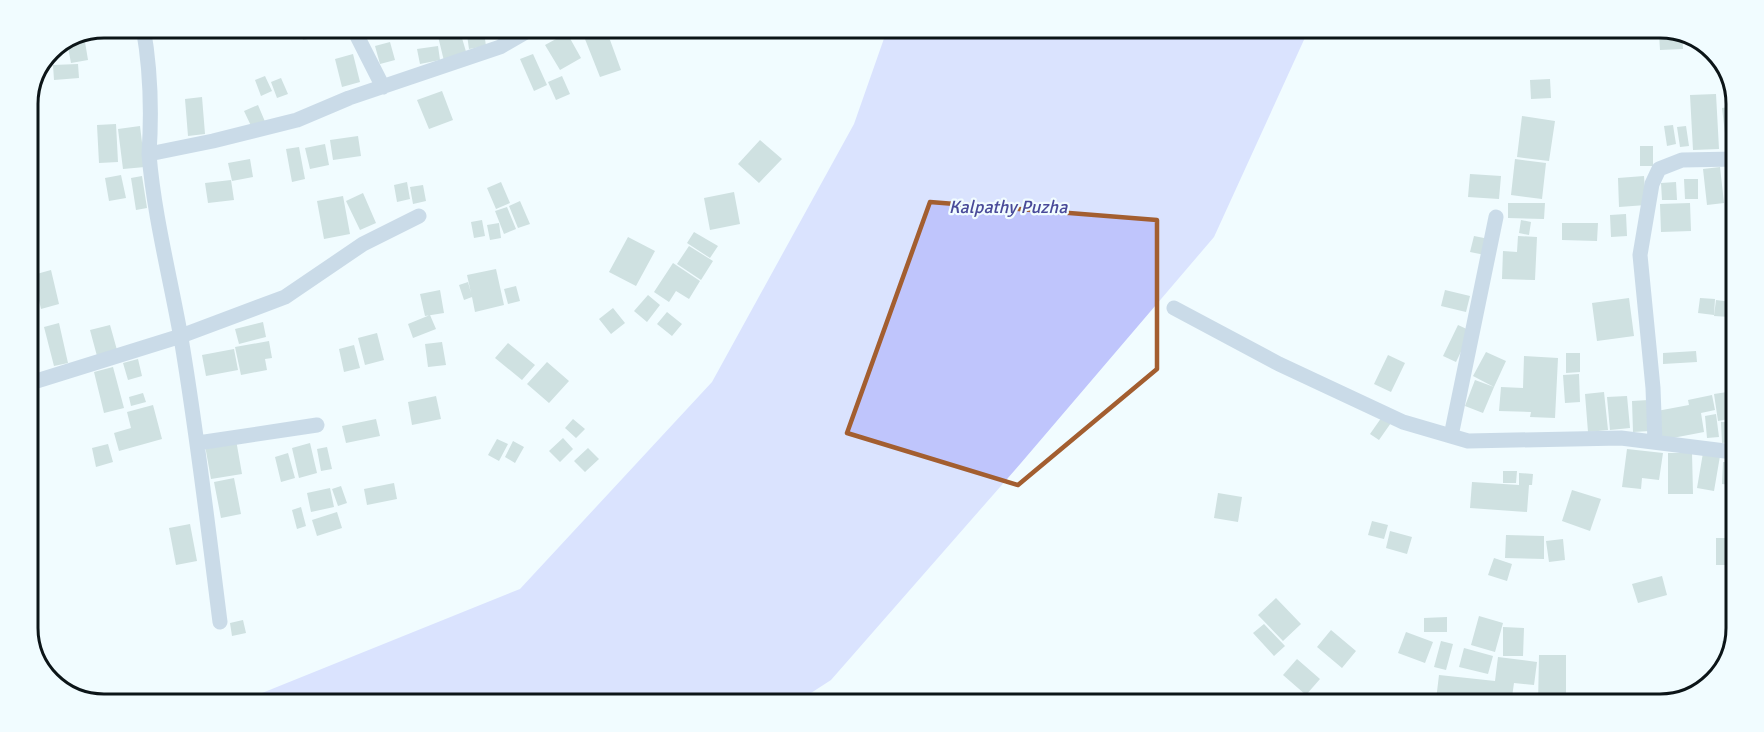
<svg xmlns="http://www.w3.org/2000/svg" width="1764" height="732" font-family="Signika,sans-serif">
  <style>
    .water { fill: #bfc5fc }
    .building { fill: #a6c1bc }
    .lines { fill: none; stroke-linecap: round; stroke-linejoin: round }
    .minor { stroke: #9cb4cc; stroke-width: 15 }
    .marked { fill: none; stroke: #a35e30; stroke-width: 4.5; stroke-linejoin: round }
    .labels { text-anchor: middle; stroke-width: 4.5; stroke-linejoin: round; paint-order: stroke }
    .water-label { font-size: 18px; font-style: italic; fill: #494a99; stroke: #f1fcff }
    .rim { fill: none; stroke: #0c1518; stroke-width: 3 }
  </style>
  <rect width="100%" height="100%" fill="#f1fcff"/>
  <!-- water -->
  <path class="water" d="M887 30 1308 31 1214 237 1021 463 831 680 797 702 245 700 520 589 712 382 854 124Z"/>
  <!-- building -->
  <path class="building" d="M285 28H299L301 35 287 38Z
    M301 28H315L317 37 303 40Z
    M362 28H378L380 35 365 39Z
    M436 28H459L467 55 444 61Z
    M581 29H606L621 70 600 77Z
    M484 32 486 46 469 49 467 35Z
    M567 33 581 58 560 70 545 45Z
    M1659 33H1682L1683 49 1660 50Z
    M84 36 88 60 71 63 67 42Z
    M390 42 395 60 380 64 375 46Z
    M438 46 440 60 420 64 417 49Z
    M353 54 360 82 342 87 335 59Z
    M533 54 547 85 534 91 520 59Z
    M78 64 79 78 54 80 53 65Z
    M265 76 272 91 261 96 255 80Z
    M562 76 570 94 556 100 548 82Z
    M37 77 40 95 28 97 32 87Z
    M281 78 288 94 277 98 271 82Z
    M1550 79 1551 98 1531 99 1530 80Z
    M442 91 453 120 429 129 417 100Z
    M1716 94 1719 149 1693 150 1690 95Z
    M202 97 205 134 188 136 185 99Z
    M258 105 266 124 253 130 244 111Z
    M1737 106 1736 149 1727 150 1722 108Z
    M1522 116 1555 121 1549 161 1517 157Z
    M116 124 118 162 99 163 97 125Z
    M1673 125 1676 144 1667 146 1664 126Z
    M140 126 145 167 123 169 118 129Z
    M1686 126 1689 146 1680 147 1677 127Z
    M358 136 361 156 333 160 330 140Z
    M760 140 782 159 759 183 738 164Z
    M325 144 329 165 310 169 305 148Z
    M1640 146H1653V166H1640Z
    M299 147 305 179 292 182 286 149Z
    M250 159 253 177 232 181 228 163Z
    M1515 159 1546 163 1542 199 1511 195Z
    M1720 167 1724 203 1707 205 1703 169Z
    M1733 170H1736V190L1731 189Z
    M1470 174 1501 176 1499 199 1468 197Z
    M121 175 126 198 109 201 105 178Z
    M142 176 147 208 136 210 131 178Z
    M1644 176 1646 205 1619 207 1618 178Z
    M1684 179H1698V199H1685Z
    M231 180 234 200 208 203 205 183Z
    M407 182 410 199 397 202 394 185Z
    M501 182 510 203 496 209 487 188Z
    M1676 182 1677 200H1662L1661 183Z
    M423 185 426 201 413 204 410 187Z
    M734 192 740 224 710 230 704 198Z
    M363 193 376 223 360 230 346 201Z
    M343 196 350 234 324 239 317 201Z
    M520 201 530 224 518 228 509 206Z
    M1508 203H1545L1544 219 1508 218Z
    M1690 203 1691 231 1661 232 1660 204Z
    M507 207 516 229 504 234 495 211Z
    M1626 214 1627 236 1611 237 1610 215Z
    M482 220 485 236 474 238 471 222Z
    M1521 220 1531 222 1529 235 1519 233Z
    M499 223 501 238 490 240 487 225Z
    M1562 223H1598L1597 241 1562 240Z
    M694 232 718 246 710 258 687 243Z
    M1474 236 1489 239 1485 255 1470 252Z
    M1518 236 1537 237 1535 280 1502 279 1503 251 1517 252Z
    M628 237 655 251 636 286 609 272Z
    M689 246 713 261 701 280 677 264Z
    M673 263 700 281 689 299 676 291 669 302 654 292Z
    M496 269 504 305 475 312 472 297 464 300 459 285 468 282 471 293 467 275Z
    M51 270 59 304 41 309 33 275Z
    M516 286 520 301 508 304 504 289Z
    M440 290 444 313 425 316 420 294Z
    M1445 290 1470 296 1466 312 1441 306Z
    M648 295 660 305 647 322 634 311Z
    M1629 298 1634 336 1597 341 1592 303Z
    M1700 298 1715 299 1714 315 1698 313Z
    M1716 300 1731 302 1730 317 1714 316Z
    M613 308 625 323 611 334 599 319Z
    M667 312 682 324 672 336 657 324Z
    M430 315 436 329 413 338 408 324Z
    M263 322 266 337 239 344 235 329Z
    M59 323 68 363 54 366 44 327Z
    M110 325 117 350 97 356 90 330Z
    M1458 325 1471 331 1456 362 1443 356Z
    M377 333 384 360 365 365 358 338Z
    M269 341 272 358 265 359 267 370 241 375 235 347Z
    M442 342 446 365 428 367 425 344Z
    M508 343 535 365 522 380 495 358Z
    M354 345 360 368 344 372 339 349Z
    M234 349 238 370 206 376 202 355Z
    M1696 351 1697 362 1663 364V353Z
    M1486 352 1506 361 1494 387 1473 376Z
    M1566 353H1580V372L1566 373Z
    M1388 355 1405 363 1391 392 1374 384Z
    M1524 356 1558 358 1555 418 1530 417 1531 412 1499 411 1501 387 1523 388Z
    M138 359 142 376 128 380 123 363Z
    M547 362 569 381 549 403 527 384Z
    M113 367 124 408 104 413 94 372Z
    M1579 374 1580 402 1565 403 1563 375Z
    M1475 380 1494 387 1483 413 1465 406Z
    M1734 391V418L1718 421 1714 394Z
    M1604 392 1608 430 1588 432 1585 394Z
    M143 393 146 402 131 406 129 397Z
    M1712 395 1715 410 1701 413 1704 432 1662 440 1657 411 1689 405 1688 400Z
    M436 396 441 419 412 425 408 402Z
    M1627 396 1630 428 1610 430 1607 397Z
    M1649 400 1650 431 1633 432 1632 401Z
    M153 405 162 439 119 451 114 433 131 428 127 412Z
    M1384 414 1393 420 1379 440 1370 434Z
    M1716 414 1719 437 1707 438 1705 416Z
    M376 419 380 436 346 443 342 426Z
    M573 419 585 429 576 438 565 428Z
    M1721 422H1734L1733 442 1722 443Z
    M235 434 242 474 211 479 204 440Z
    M563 438 573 449 560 462 549 451Z
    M497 439 508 444 499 461 488 455Z
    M513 441 524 447 515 463 505 457Z
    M310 443 317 473 299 478 292 448Z
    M108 444 113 462 96 467 92 448Z
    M327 447 332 469 321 471 317 449Z
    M588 448 599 459 585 472 574 461Z
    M1627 449 1663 453 1659 480 1642 478 1641 489 1622 487Z
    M288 453 295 478 281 482 275 457Z
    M1668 453H1692L1693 494H1668Z
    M1703 453 1720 456 1714 491 1697 488Z
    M1723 462H1733V485L1722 484Z
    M1503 471H1517L1516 483H1503Z
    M1519 473 1533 474 1532 485H1529L1527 512 1470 508 1472 482 1519 485Z
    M234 478 241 514 221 518 214 482Z
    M394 483 397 499 367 505 364 489Z
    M341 486 347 503 338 506 332 489Z
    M330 488 334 507 311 512 307 493Z
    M1572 490 1601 499 1590 531 1562 521Z
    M1218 493 1242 497 1238 522 1214 518Z
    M301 507 306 526 297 529 292 510Z
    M337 512 342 528 317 536 312 520Z
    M1372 521 1388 525 1384 539 1368 535Z
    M190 524 197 561 176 565 169 528Z
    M1390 531 1412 537 1407 554 1386 548Z
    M1506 535 1544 536V559L1505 558Z
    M1716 538H1732V565H1716Z
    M1563 539 1565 560 1549 562 1546 541Z
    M1494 558 1512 564 1507 581 1488 575Z
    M1662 576 1667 595 1638 603 1632 584Z
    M1276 598 1301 624 1283 641 1258 615Z
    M1479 616 1503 623 1495 652 1471 645Z
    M1447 617V632H1424V618Z
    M243 620 246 633 232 636 230 623Z
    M1264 624 1285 646 1274 656 1253 633Z
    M1503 627 1524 628 1523 656H1503Z
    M1331 630 1356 651 1342 668 1317 647Z
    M1406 632 1433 642 1425 663 1398 653Z
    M1732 639 1731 654 1724 655 1722 641Z
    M1441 641 1453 644 1446 670 1434 667Z
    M1464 648 1493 656 1488 674 1459 667Z
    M1539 655H1566V705H1538Z
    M1498 657 1537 662 1534 685 1514 683 1512 697 1483 694 1482 704 1436 700 1439 675 1495 681Z
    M1297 659 1320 679 1306 695 1283 675Z
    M1339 695 1345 704H1326Z
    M1596 696V705H1572L1571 697Z
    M1651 698 1653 705H1638L1637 700Z
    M1668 700V703L1654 705V703Z"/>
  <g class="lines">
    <!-- minor -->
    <path class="minor" d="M143 27C151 71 152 109 149 154L213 141 297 120 349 98 500 47 531 29
      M353 28 383 87
      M149 154C154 216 170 276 181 338 197 432 208 527 220 622
      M1174 308 1279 364 1403 422 1468 441 1621 438 1733 452
      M27 384 181 336 285 297 363 244 419 216
      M1451 436 1496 217
      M1655 442 1653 388 1640 255 1652 184 1659 169 1682 160 1736 159
      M198 443 317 425"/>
  </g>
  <!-- marked area -->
  <path d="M0 0H1764V732H0ZM930 202 1157 220V369L1018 485 847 433Z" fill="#f1fcff" fill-opacity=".55" fill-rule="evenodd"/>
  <path class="marked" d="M930 202 1157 220V369L1018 485 847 433Z"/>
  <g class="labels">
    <!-- water labels -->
    <g class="water-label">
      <text x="1008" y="213">Kalpathy Puzha</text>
    </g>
  </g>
  <!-- crop -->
  <path d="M0 0H1764V732H0ZM104 38H1660A66 66 0 0 1 1726 104V628A66 66 0 0 1 1660 694H104A66 66 0 0 1 38 628V104A66 66 0 0 1 104 38Z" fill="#f1fcff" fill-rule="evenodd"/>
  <path class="rim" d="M104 38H1660A66 66 0 0 1 1726 104V628A66 66 0 0 1 1660 694H104A66 66 0 0 1 38 628V104A66 66 0 0 1 104 38Z"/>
</svg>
